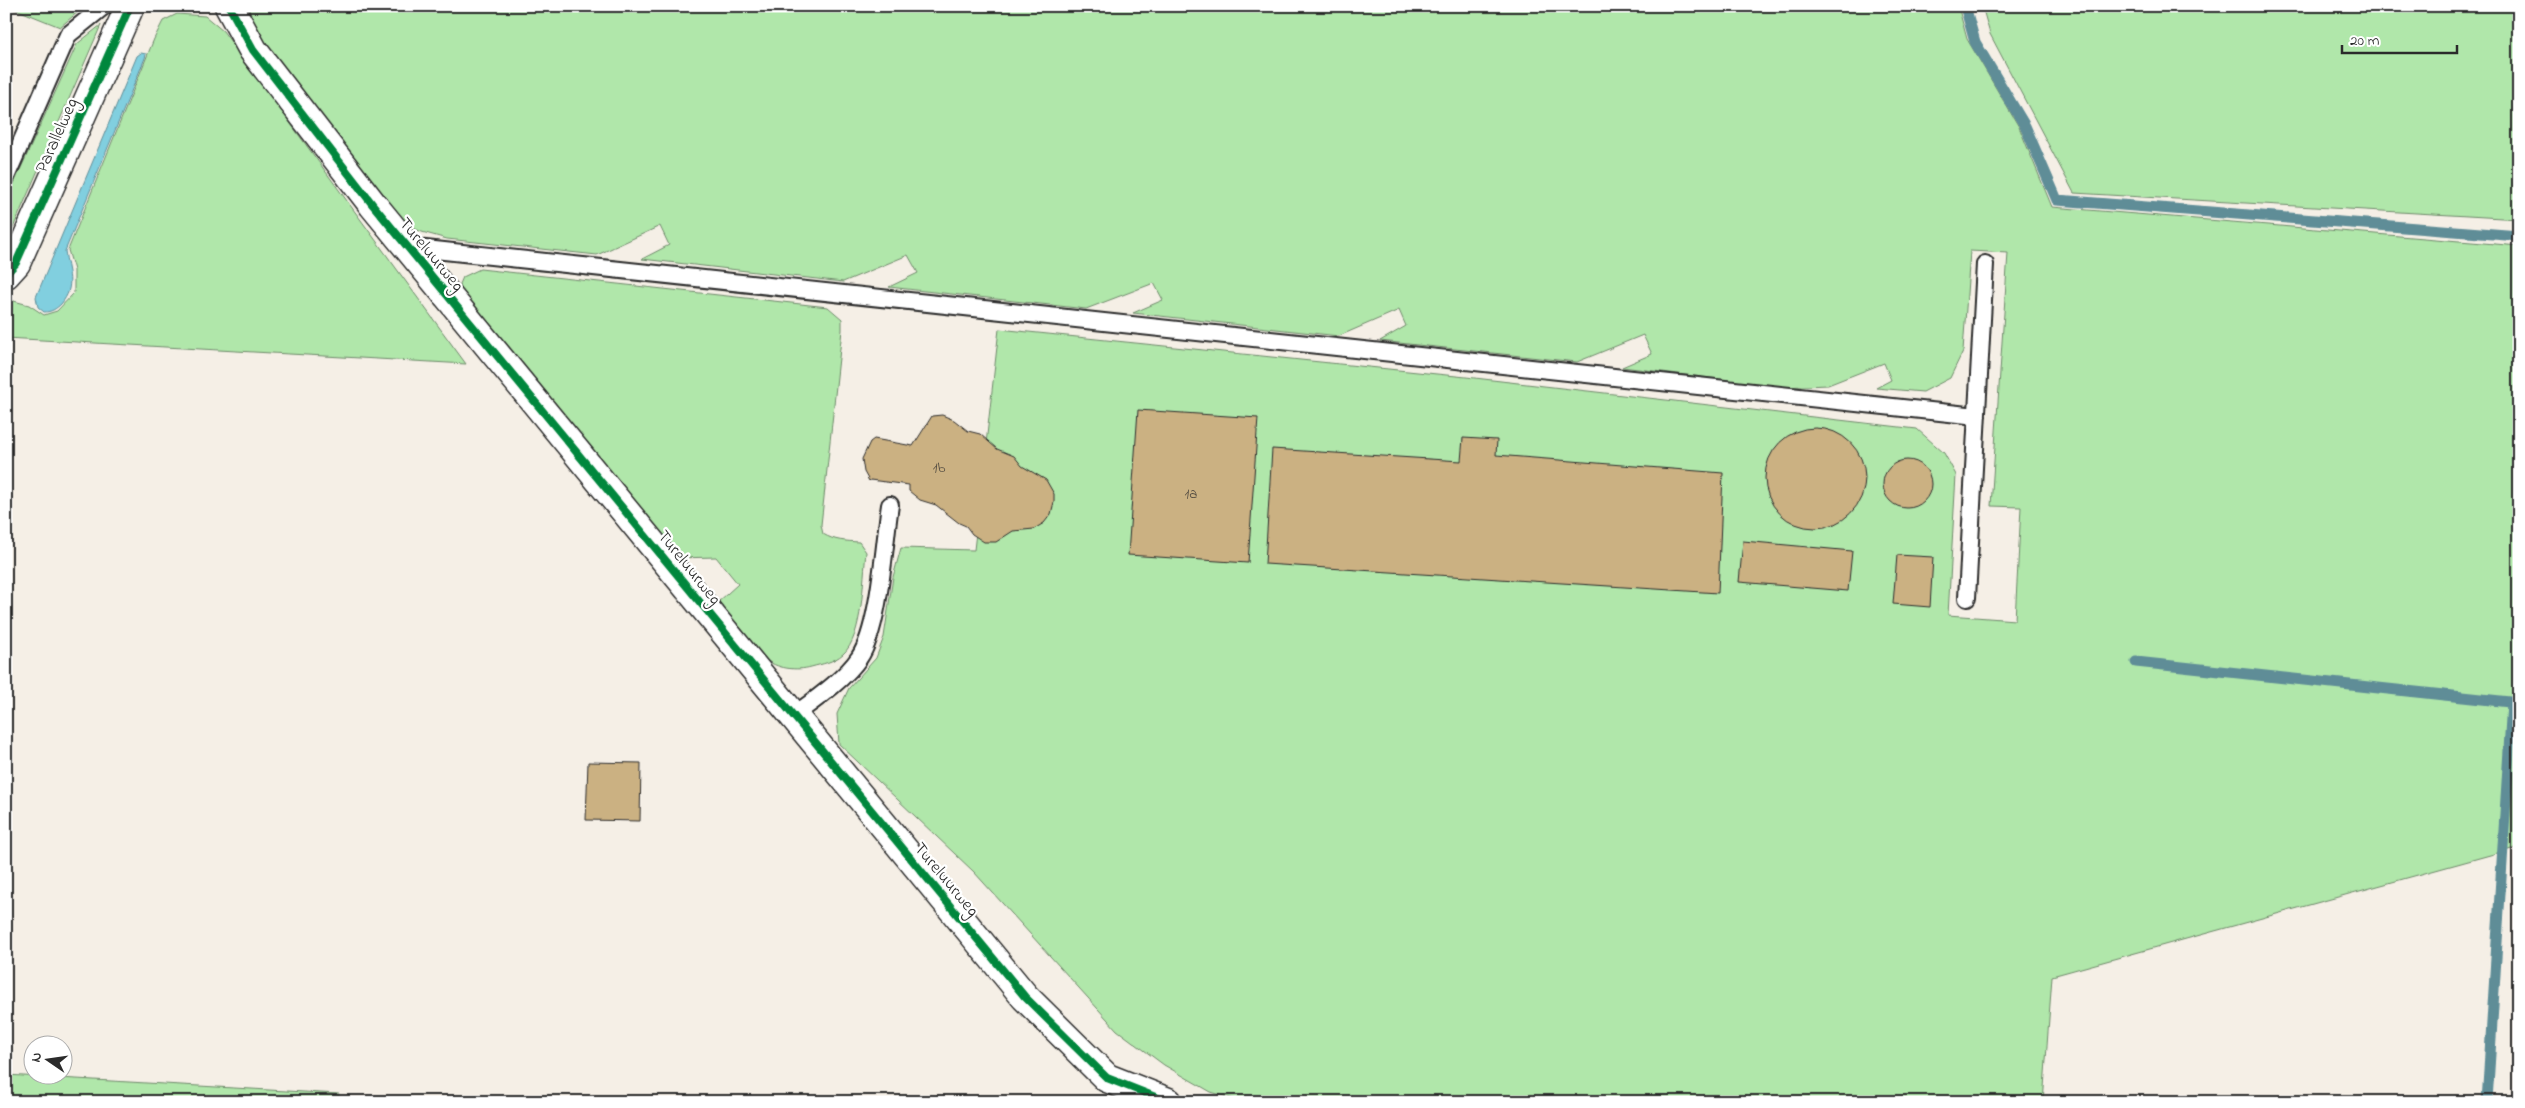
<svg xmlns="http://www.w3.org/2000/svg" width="2525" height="1108" font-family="'Indie Flower',sans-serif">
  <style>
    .green { fill: #b0e7aa; stroke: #6e896a }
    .water { fill: #81cfdf; stroke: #5f8d97 }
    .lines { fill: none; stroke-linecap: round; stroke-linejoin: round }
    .stream { stroke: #5f8d97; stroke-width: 11 }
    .building { fill: #cbb182; stroke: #2b2b2b }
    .service-casing { stroke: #2b2b2b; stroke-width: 20 }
    .minor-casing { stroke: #2b2b2b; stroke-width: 31 }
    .service { stroke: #fff; stroke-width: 16 }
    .minor { stroke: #fff; stroke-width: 28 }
    .cycleway-casing { stroke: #fff; stroke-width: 11 }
    .cycleway { stroke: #00873e; stroke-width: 8 }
    .labels { text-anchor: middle; stroke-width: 4.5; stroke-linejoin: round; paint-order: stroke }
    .number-label { font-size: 15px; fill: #534c41 }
    .street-label { font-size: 18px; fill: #2b2b2b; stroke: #fff }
  </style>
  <rect width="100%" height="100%" fill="#f5efe6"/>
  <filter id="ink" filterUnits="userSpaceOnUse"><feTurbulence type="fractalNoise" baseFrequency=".02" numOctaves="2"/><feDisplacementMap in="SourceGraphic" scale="10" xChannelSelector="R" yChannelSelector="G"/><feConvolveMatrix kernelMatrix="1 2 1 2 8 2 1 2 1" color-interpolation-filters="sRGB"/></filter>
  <g filter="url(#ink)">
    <!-- green -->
    <path class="green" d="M8 6H85L60 27Z
      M251 6H1958L1967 39 2019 127 2052 207 2519 246V847L2052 976 2043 1102H1244L1211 1092 1164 1065 1117 1030 974 872 839 744 837 714 849 688 876 658 884 637 893 577 901 548 974 550 999 329 1466 377 1917 429 1944 453 1956 475 1948 615 2015 620 2021 507 1991 506 2008 253 1970 251 1963 351 1950 378 1923 392 1876 388 1891 380 1884 363 1828 385 1783 387 1622 367 1652 354 1643 335 1577 362 1380 341 1406 326 1399 310 1339 336 1133 313 1163 300 1154 283 1086 309 889 287 918 273 908 255 843 282 642 259 669 245 660 226 597 255 447 239 422 232 402 223 258 39 248 14Z
      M1982 6H2519V219L2074 193 1990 34Z
      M177 14 205 16 223 31 466 364 6 338V299L29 305 44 315 57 311 74 293V270L68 250 154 39 163 21Z
      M101 25 6 244V201L77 44Z
      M480 269 828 307 842 319V330L821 525 823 534C835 541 845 541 859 542L866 552C863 578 863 637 843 654 834 662 822 664 811 667 797 671 776 669 764 658 746 643 732 621 717 603L738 584 716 557 676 558 462 295 460 284 463 277Z
      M6 1075 339 1094 337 1102H6Z"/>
    <!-- water -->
    <path class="water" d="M141 53 146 54 145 58 65 251C68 272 76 286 61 304 56 309 51 312 44 312L38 307 36 297 137 56Z"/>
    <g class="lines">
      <!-- stream -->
      <path class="stream" d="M1965 6 1975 42 2025 126 2057 200 2519 236
        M2136 662 2519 703
        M2487 1102 2512 702"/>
    </g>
    <!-- building -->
    <path class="building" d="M1138 410 1258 418 1248 563 1128 555Z
      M942 415 954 420 968 431 980 434 997 449 1014 456 1022 466 1046 480 1054 494V502L1051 514 1044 523 1034 529 1013 531 996 542H984L972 534 966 526 959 523 936 505 920 500 909 491V485L870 480 869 481 864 472 862 459 870 442 874 439 913 446 932 416Z
      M1765 478a50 50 0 1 1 100 0a50 50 0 1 1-100 0Z
      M1463 438 1497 440 1496 455 1723 473 1718 593 1265 564 1272 449 1461 461Z
      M1883 484a24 24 0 1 1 48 0a24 24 0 1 1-48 0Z
      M1743 541 1852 551 1848 591 1739 582Z
      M1897 555 1933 557 1930 607 1893 604Z
      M588 762 641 763 640 821 586 820Z"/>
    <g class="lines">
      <!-- service casing -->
      <g class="service-casing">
        <path id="service" d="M6 177 68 35 104 6
          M407 247 1977 416
          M1967 598 1985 264
          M793 716C813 701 845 679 859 658 880 628 884 543 890 505"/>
      </g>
      <!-- minor casing -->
      <g class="minor-casing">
        <path id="minor" d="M229 6 253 50 373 205 1025 997 1107 1078 1168 1102
          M6 274 16 263 130 6"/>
      </g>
      <!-- service -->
      <use href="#service" class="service"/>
      <!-- minor -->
      <use href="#minor" class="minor"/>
      <!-- cycleway casing -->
      <g class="cycleway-casing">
        <path id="cycleway" d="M229 6 253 50 373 205 1025 997 1107 1078 1168 1102
          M6 274 16 263 130 6"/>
      </g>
      <!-- cycleway -->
      <use href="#cycleway" class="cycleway"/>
    </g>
  </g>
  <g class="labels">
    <!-- number labels -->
    <g class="number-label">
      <text x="939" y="472">1b</text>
      <text x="1191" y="498">1a</text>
    </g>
    <!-- street labels -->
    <g class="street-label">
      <text transform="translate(56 135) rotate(-66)" y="6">Parallelweg</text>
      <text transform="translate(432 254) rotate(50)" y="6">Tureluurweg</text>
      <text transform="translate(690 567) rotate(51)" y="6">Tureluurweg</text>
      <text transform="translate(947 879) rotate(50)" y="6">Tureluurweg</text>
    </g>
  </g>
  <!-- margin -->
  <rect width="2525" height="1108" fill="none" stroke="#fff" stroke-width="25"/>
  <rect x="12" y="12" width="2500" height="1083" fill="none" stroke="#2b2b2b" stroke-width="2" filter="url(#ink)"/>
  <!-- north arrow -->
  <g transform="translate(48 1060) rotate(283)"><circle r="24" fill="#ffffff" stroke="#aaaaaa"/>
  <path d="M0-4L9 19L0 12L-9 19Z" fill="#2b2b2b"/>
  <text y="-8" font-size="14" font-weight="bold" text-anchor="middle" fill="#2b2b2b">N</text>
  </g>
  <!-- scale -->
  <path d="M2342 45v8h115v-8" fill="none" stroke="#2b2b2b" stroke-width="2.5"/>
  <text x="2350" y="45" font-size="15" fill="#2b2b2b" stroke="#ffffff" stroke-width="4" paint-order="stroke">20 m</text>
</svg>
